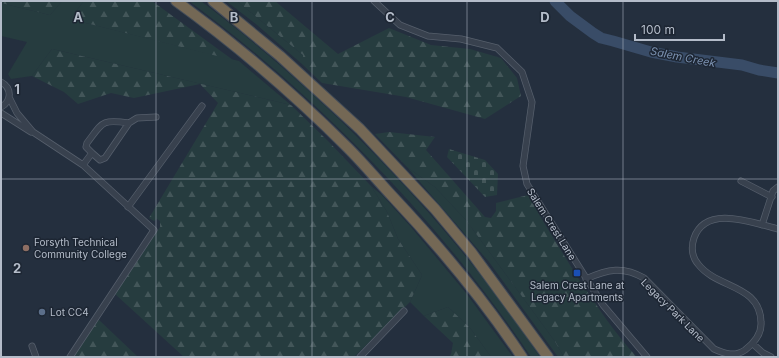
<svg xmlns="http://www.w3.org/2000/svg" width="779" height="358" font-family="Inter,sans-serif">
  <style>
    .green { fill: #263c3f }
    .forest { fill: url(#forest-firs) }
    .cemetery { fill: url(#cemetery-stones) }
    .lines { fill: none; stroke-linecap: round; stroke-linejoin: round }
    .river { stroke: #394c67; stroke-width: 11 }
    .minor-casing { stroke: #565f6c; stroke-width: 7 }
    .motorway-casing { stroke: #434c59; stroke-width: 12 }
    .minor { stroke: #38414e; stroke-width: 5.5 }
    .motorway { stroke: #746855; stroke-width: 10 }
    .grid { fill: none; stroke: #b4bcc9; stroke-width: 1; stroke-opacity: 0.55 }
    .education-dot { fill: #8d6e63; stroke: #1d2633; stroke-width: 1.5 }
    .transit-dot { fill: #1a4fb4; stroke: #1d2633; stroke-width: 1.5 }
    .service-dot { fill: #5c6f8a; stroke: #1d2633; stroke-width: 1.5 }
    .labels { text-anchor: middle; stroke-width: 3; stroke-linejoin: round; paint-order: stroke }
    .street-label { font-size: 10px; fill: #b4bcc9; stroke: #1d2633 }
    .poi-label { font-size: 10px; fill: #b4bcc9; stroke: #1d2633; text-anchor: start }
    .water-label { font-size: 11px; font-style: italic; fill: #7c92b1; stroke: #1d2633 }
    .grid-label { font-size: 13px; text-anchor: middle; font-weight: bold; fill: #b4bcc9; stroke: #1d2633; stroke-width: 3; stroke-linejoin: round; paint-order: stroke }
  </style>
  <defs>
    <pattern id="forest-firs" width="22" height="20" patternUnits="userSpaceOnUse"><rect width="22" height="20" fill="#263c3f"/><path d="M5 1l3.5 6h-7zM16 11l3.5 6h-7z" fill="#435659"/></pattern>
    <pattern id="cemetery-stones" width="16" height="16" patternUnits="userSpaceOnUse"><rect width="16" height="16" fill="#263c3f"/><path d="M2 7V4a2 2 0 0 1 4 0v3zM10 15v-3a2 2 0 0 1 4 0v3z" fill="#435659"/></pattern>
  </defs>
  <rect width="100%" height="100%" fill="#242f3e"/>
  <!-- green -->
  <path class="green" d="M62 1H84L70 19 239 61 291 105 52 49 32 76 11 79 8 74 27 42 1 36V3L50 15Z
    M189 1H201C331 100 449 221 540 357H531C442 224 318 96 189 1Z
    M226 1H237L303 55V65L257 25Z
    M407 167 435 187 466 220 554 340 564 357H558L489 262Z
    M371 186 382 195 411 227 466 293 513 357H491L470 328 448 307 424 316 410 302 422 275 398 239 387 212Z"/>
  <!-- forest -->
  <path class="forest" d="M1 1H62L50 15 1 3Z
    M84 1H152L233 60 70 19Z
    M237 1H275L338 54 389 28 431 45 470 49 501 58 517 78 521 96 485 119 406 97 322 83 303 65V55Z
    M52 49 291 105 328 141 371 186 387 212 398 239 422 275 410 302 354 357H184L115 294 160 227V221L157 219 154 221 149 218 218 103 200 84 134 98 111 93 78 104 64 92 32 76Z
    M389 132 435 137 426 150 485 217 491 218 496 211V203L528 195C544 224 562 252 580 281 598 307 615 334 637 357H564L554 340 466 220 435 187 407 167 375 134Z
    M448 307 470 328 491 357H449L451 354 453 343 424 316Z
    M98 319 138 357H73Z"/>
  <!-- cemetery -->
  <path class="cemetery" d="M449 149 485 160 498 174 497 195 485 197 447 157Z"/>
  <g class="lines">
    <!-- river -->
    <path class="river" d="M555 1 570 16 593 33 601 38 613 41 651 52 677 57 742 65 759 70 778 73"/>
    <!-- minor casing -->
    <g class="minor-casing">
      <path id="minor" d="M374 1 400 25 428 36 461 39 497 48 522 72 532 102 523 166 527 184 603 305 647 357
        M1 82C12 88 12 101 1 107
        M9 97 17 113 33 132 83 165 154 230 70 357
        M1 113 31 132
        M92 153 86 147 87 143C103 122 101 119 129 123
        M83 165 92 153 100 160 105 158 129 123 137 118 156 117
        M741 181 772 197
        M128 207 202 106
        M762 225 773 191 778 187
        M586 279C608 269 623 266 644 278L714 349C725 354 735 357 745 350 754 343 762 334 761 322 760 284 717 289 698 264 692 257 691 247 694 238 706 204 753 223 778 229
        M753 344 763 353 771 357
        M32 346 36 357
        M360 357 404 311"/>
    </g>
    <!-- motorway casing -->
    <g class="motorway-casing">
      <path id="motorway" d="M176 1C237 45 295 95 348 148 364 164 378 181 393 197 440 247 484 300 522 357
        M213 1 280 56 360 129 435 209 471 252 548 357"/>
    </g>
    <!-- minor -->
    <use href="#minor" class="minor"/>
    <!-- motorway -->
    <use href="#motorway" class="motorway"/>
  </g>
  <!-- grid -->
  <path class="grid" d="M156 1V357M312 1V357M467 1V357M623 1V357M1 179H778"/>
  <!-- markers -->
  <circle class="education-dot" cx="26" cy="248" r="4"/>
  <rect class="transit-dot" x="573" y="269" width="8" height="8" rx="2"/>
  <circle class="service-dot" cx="42" cy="312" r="4"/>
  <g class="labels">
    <!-- street labels -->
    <g class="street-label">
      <text transform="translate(552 224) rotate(58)" y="4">Salem Crest Lane</text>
      <text transform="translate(673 310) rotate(45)" y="4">Legacy Park Lane</text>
    </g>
    <!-- poi labels -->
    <g class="poi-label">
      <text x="34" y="246">Forsyth Technical<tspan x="34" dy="12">Community College</tspan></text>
      <text x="577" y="289" text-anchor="middle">Salem Crest Lane at<tspan x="577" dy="12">Legacy Apartments</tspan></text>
      <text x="50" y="316">Lot CC4</text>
    </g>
    <!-- water labels -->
    <g class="water-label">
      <text transform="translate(683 57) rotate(11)" y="4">Salem Creek</text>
    </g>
  </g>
  <g class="grid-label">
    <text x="78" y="22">A</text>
    <text x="234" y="22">B</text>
    <text x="390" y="22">C</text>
    <text x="545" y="22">D</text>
    <text x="17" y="94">1</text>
    <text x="17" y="273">2</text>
  </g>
  <!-- border -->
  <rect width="779" height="358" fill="none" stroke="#b4bcc9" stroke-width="4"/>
  <!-- scale -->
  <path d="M635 34v6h89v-6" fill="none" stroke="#b4bcc9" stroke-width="2"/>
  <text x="641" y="34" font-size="12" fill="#b4bcc9" stroke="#1d2633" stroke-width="3" paint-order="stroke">100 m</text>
</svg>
